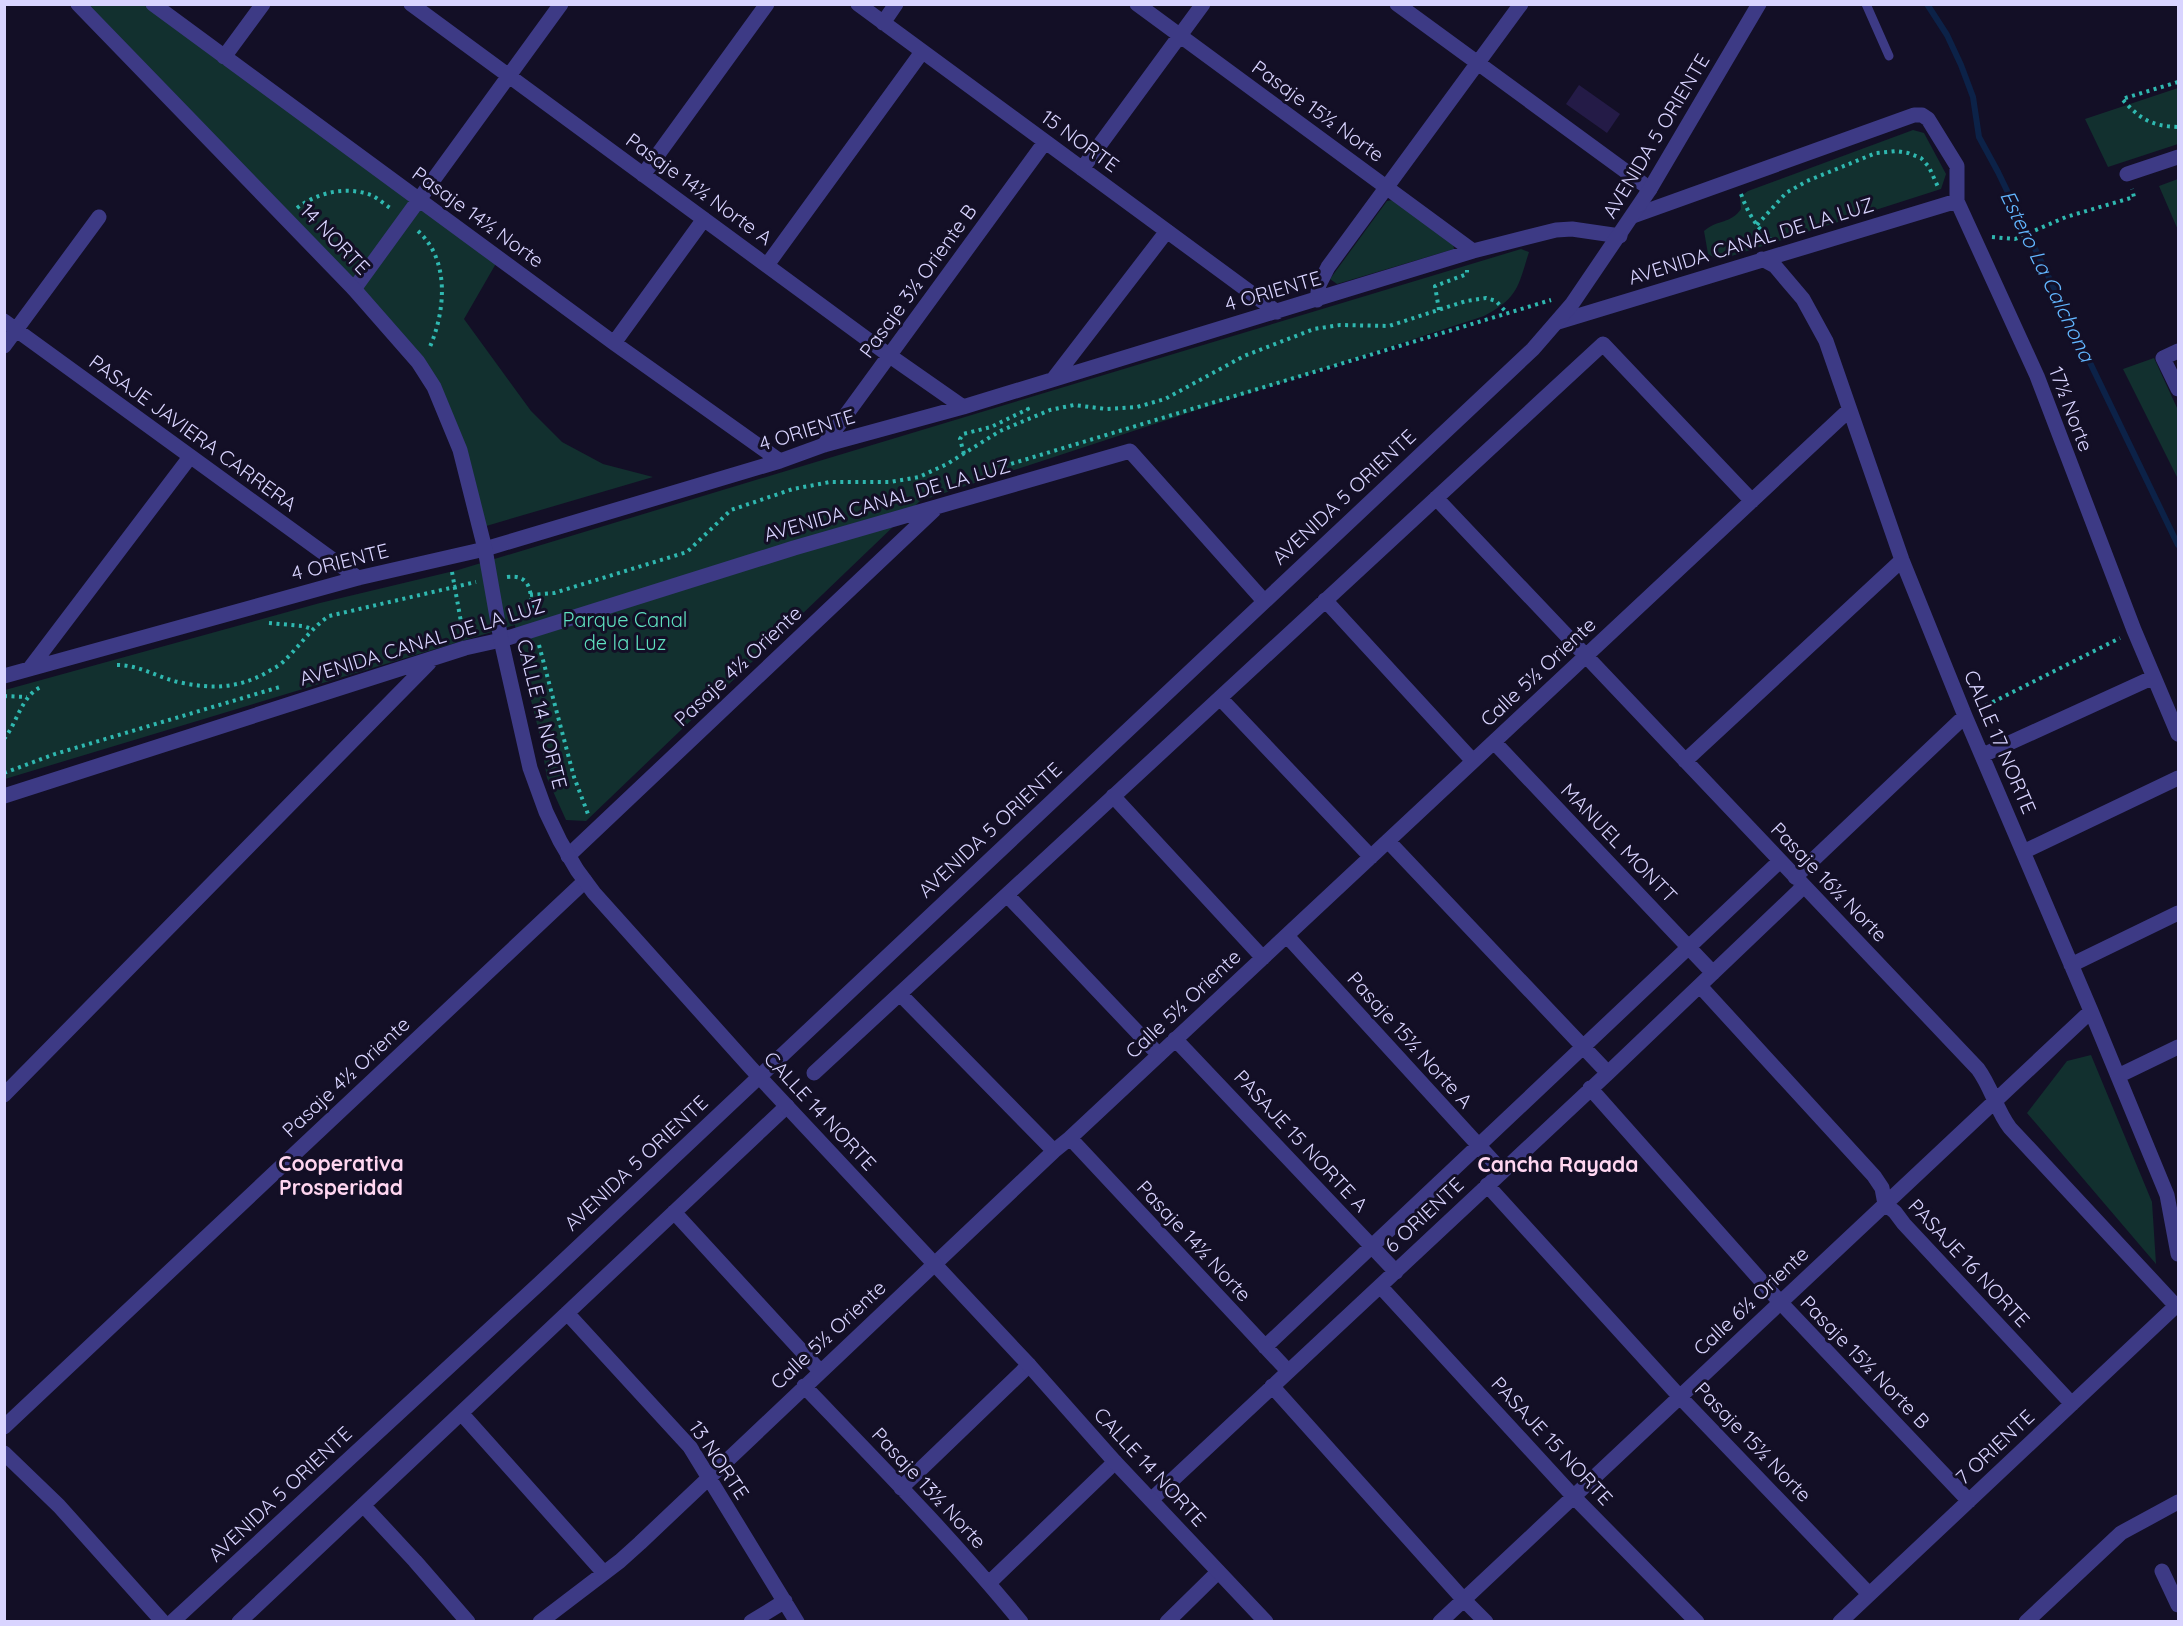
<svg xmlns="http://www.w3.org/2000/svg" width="2183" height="1626" font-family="Quicksand,sans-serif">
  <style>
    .green { fill: #12302f }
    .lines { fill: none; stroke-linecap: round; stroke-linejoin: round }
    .stream { stroke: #0c2248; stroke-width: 6 }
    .building { fill: #241b47 }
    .path { stroke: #2fb8b0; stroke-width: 4; stroke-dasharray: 3 4.5; stroke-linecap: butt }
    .service { stroke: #3d3a85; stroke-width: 9 }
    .minor { stroke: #3d3a85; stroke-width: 15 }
    .tertiary { stroke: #3d3a85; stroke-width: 15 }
    .labels { text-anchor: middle; stroke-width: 6; stroke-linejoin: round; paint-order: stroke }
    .street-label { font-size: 20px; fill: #d9d4ff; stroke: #130f26 }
    .park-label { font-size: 20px; fill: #5fe0c0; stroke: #130f26 }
    .water-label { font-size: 21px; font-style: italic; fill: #62b6ff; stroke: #130f26 }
    .neighbourhood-label { font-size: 21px; font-weight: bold; fill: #ffd6f0; stroke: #130f26 }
  </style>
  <rect width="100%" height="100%" fill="#130f26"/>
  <!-- green -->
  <path class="green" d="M86 5H144L498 260 464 319 531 411 562 442 603 464 653 477 476 529 437 379Z
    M2178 88V144L2108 167 2085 119Z
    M1913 130 1924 133 1946 174 1941 189 1719 260 1708 254 1704 231C1718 219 1731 224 1741 209L1740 197 1748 191Z
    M2178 179V230L2159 186Z
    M1393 200 1453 243 1454 249 1337 284 1330 279 1387 201Z
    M1521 249 1529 252C1518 287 1518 298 1484 316L920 501 586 821 566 820 547 778 540 736 519 653 515 625 5 779V690L320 603 458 570Z
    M2154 358 2178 410V479L2123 369Z
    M2091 1055 2152 1202 2156 1264 2027 1113 2067 1061Z"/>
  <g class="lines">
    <!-- stream -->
    <path class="stream" d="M1927 4 1947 35 1961 65 1973 97 1979 137 1998 172 2178 545"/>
  </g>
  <!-- building -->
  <path class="building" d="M1579 85 1620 114 1607 133 1566 104Z"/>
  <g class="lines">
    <!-- path -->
    <path class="path" d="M2178 82 2122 99C2140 119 2151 126 2178 127
      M1741 194C1748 213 1756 227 1771 240
      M297 208C318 192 346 186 371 195 378 198 385 205 392 209
      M1757 225 1786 193 1807 181 1876 153 1896 151 1908 153 1921 158 1929 167 1938 187
      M418 231C451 261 445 313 429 349
      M1992 237 2015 239 2066 217 2134 197 2132 189
      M1439 310 1435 286 1467 274V270
      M964 454 960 439 963 434 991 427 1028 409 1025 406
      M1004 466 1551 300
      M452 572 463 633
      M507 577C532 574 530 592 533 612
      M530 595 554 593 687 552 731 510 793 489 830 482H890L919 477 947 464 1000 431 1050 410 1074 405 1106 409 1137 407 1165 399 1244 356 1314 329 1340 325 1389 326 1466 301 1486 298 1496 301 1507 313
      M269 623 303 626 312 629
      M539 645 574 777 588 814
      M117 665C141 665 160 679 183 683 213 689 237 688 264 674 270 670 278 667 283 662 299 647 311 628 329 616L476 582
      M4 696 27 697
      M1979 709 2120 638
      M4 739C18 722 21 695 43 686
      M4 773 55 754 283 686"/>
    <!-- service -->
    <path class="service" d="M1866 4 1889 56"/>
    <!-- minor -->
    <path class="minor" d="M153 4 614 343 780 461
      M411 4 890 356 963 407
      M858 4 1277 312
      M1137 4 1473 251
      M1397 4 1650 189
      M883 23 896 4
      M224 57 263 4
      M1082 169 1203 4
      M2127 174 2178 157
      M643 175 767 4
      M1633 216 1914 115H1922L1928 119 1957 166V201L2037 376 2134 630 2178 734
      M1762 259 1775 266 1803 299 1826 341 1902 560 1965 716 2091 1011 2167 1195 2178 1254
      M767 265 922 52
      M354 289 561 4
      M1317 300 1319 285 1328 267 1521 4
      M4 321 358 578
      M1558 322 1957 201
      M614 343 704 219
      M4 346 99 217
      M2178 351 2163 358 2178 389
      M1054 378 1167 231
      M824 445 1045 142
      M1436 498 1978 1069C1992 1088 1996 1110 2010 1128L2176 1306
      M1325 600 1473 761
      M30 668 190 457
      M4 676 358 578 485 549 780 461 824 445 963 407 1473 251 1556 230 1572 229 1620 236
      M1220 698 1371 857
      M1494 742 1713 973
      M1983 755 2154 677
      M1685 761 1902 560
      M4 796 465 648 501 640 794 548 1130 451 1264 601
      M1113 796 1263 958
      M1388 841 1608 1073
      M2023 852 2178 778
      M568 856 934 510
      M1795 877 1965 716
      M1007 895 1159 1055
      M1287 936 1502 1171
      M2071 965 2178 913
      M1700 986 1874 1176 1882 1188 1885 1204 1895 1212 1904 1224 2072 1404
      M900 994 1054 1151
      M1175 1039 1396 1272
      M814 1073 1603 344 1752 501
      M2118 1076 2178 1047
      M1590 1088 1780 1302 1969 1501
      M4 1095 429 663
      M1070 1138 1288 1371
      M1487 1185 1680 1397 1869 1594
      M674 1212 820 1371
      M1380 1286 1573 1496 1697 1622
      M567 1313 690 1447 797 1622
      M1265 1347 1780 861
      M804 1386C878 1463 953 1539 1021 1622
      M1272 1386 1463 1599 1486 1622
      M461 1413 604 1573
      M4 1427 585 881
      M4 1453 59 1506 163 1622
      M901 1488 1029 1365
      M1151 1500 1608 1073 1804 886
      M363 1505 415 1561 468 1622
      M2162 1571 2178 1605
      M989 1583 1115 1462
      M239 1622 787 1106
      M540 1622 620 1561 640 1543 1054 1151 1070 1138 1849 410
      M751 1622 785 1601
      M1167 1622 1218 1572
      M1440 1622 2091 1011
      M1840 1622 2178 1304
      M2026 1622 2121 1533 2178 1502"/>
    <!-- tertiary -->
    <path class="tertiary" d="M78 4 354 289 418 362 434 387 460 450 485 549 501 640 530 768 546 812 560 841 577 870 594 893 751 1068 1029 1365 1115 1462 1266 1622
      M172 1622 541 1282 1533 349 1572 304 1650 189 1759 4"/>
  </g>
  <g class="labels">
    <!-- street labels -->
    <g class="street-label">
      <text transform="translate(1318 111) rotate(36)" y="7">Pasaje 15½ Norte</text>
      <text transform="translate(1656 136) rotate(-59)" y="7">AVENIDA 5 ORIENTE</text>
      <text transform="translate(1080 141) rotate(36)" y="7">15 NORTE</text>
      <text transform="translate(699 189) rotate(36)" y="7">Pasaje 14½ Norte A</text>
      <text transform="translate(478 217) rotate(36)" y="7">Pasaje 14½ Norte</text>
      <text transform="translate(335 239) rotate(46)" y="7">14 NORTE</text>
      <text transform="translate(1751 241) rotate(-17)" y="7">AVENIDA CANAL DE LA LUZ</text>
      <text transform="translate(918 281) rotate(-54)" y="7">Pasaje 3½ Oriente B</text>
      <text transform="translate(1273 291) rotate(-16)" y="7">4 ORIENTE</text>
      <text transform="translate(2071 409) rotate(69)" y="7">17½ Norte</text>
      <text transform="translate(807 430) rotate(-17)" y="7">4 ORIENTE</text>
      <text transform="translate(193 433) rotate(36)" y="7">PASAJE JAVIERA CARRERA</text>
      <text transform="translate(1344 497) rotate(-43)" y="7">AVENIDA 5 ORIENTE</text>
      <text transform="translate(887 500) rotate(-16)" y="7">AVENIDA CANAL DE LA LUZ</text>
      <text transform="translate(340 562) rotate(-14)" y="7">4 ORIENTE</text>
      <text transform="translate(422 642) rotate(-17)" y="7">AVENIDA CANAL DE LA LUZ</text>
      <text transform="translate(738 666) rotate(-43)" y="7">Pasaje 4½ Oriente</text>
      <text transform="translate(1538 672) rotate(-43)" y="7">Calle 5½ Oriente</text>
      <text transform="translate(542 714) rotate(76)" y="7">CALLE 14 NORTE</text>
      <text transform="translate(2000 742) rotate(67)" y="7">CALLE 17 NORTE</text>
      <text transform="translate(990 830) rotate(-43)" y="7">AVENIDA 5 ORIENTE</text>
      <text transform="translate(1619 843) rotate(46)" y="7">MANUEL MONTT</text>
      <text transform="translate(1829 882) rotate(46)" y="7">Pasaje 16½ Norte</text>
      <text transform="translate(1183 1004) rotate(-43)" y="7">Calle 5½ Oriente</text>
      <text transform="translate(1410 1040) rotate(48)" y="7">Pasaje 15½ Norte A</text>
      <text transform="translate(346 1077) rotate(-43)" y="7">Pasaje 4½ Oriente</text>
      <text transform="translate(820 1111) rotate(47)" y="7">CALLE 14 NORTE</text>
      <text transform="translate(1301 1141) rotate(47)" y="7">PASAJE 15 NORTE A</text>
      <text transform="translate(636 1163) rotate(-43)" y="7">AVENIDA 5 ORIENTE</text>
      <text transform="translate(1424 1215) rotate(-43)" y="7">6 ORIENTE</text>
      <text transform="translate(1194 1241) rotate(47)" y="7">Pasaje 14½ Norte</text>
      <text transform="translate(1969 1263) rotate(47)" y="7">PASAJE 16 NORTE</text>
      <text transform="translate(1751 1301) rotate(-43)" y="7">Calle 6½ Oriente</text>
      <text transform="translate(828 1335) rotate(-43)" y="7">Calle 5½ Oriente</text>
      <text transform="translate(1865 1362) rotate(46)" y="7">Pasaje 15½ Norte B</text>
      <text transform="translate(1552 1441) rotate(47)" y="7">PASAJE 15 NORTE</text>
      <text transform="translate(1753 1442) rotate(46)" y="7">Pasaje 15½ Norte</text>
      <text transform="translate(1995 1447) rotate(-43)" y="7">7 ORIENTE</text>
      <text transform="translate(719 1460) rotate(56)" y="7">13 NORTE</text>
      <text transform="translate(1150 1467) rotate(47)" y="7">CALLE 14 NORTE</text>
      <text transform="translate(929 1488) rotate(47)" y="7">Pasaje 13½ Norte</text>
      <text transform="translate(280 1494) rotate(-43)" y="7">AVENIDA 5 ORIENTE</text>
    </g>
    <!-- park labels -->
    <g class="park-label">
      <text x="625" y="627">Parque Canal<tspan x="625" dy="23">de la Luz</tspan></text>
    </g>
    <!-- water labels -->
    <g class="water-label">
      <text transform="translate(2047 276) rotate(64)" y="7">Estero La Calchona</text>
    </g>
    <!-- neighbourhood labels -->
    <g class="neighbourhood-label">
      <text x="341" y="1171">Cooperativa<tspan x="341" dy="24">Prosperidad</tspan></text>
      <text x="1558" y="1172">Cancha Rayada</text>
    </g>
  </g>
  <!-- border -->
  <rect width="2183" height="1626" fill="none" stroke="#d9d4ff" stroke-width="12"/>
</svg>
